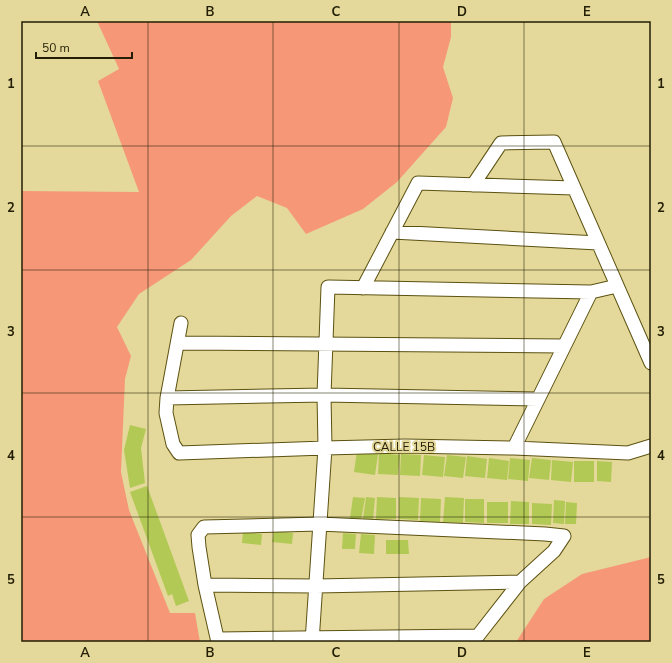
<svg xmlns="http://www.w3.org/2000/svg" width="672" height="663" font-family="'Nunito Sans',sans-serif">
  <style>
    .green { fill: #f69878 }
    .building { fill: #b2c955 }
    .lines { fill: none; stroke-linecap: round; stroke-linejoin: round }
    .street-casing { stroke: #5b5111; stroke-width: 15 }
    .street { stroke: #fff; stroke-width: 13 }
    .grid { fill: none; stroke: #231e05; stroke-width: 1; stroke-opacity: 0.55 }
    .labels { text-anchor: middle; stroke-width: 4; stroke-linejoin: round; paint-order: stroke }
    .street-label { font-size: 12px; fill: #231e05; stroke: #e4d99b }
    .neatline { fill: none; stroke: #231e05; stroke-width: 1.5 }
    .grid-label { font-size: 13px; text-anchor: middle; font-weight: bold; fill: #231e05 }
  </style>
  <rect width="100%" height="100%" fill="#e4d99b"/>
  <!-- green -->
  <path class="green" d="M97 21H451V37L443 67 453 98 446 127 397 182 363 209 306 234 287 208 257 196 231 216 191 260 139 294 117 327 131 356 125 379 121 472 129 510 170 613H195L200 642H21V191L139 192 98 81 119 69Z
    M651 557V642H516L544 599 582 574Z"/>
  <!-- building -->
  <path class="building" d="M130 425 146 429 141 448 145 483 130 488 124 450Z
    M357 451 378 454 375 475 354 472Z
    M379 453 400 455 398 475 378 474Z
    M401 454 421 455 420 476 400 475Z
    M424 455 445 457 443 477 422 475Z
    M447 455 466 457 463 478 444 476Z
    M467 456 487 459 485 478 465 476Z
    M489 458 509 461 507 480 487 478Z
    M510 458 530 460 528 481 508 479Z
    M532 458 551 460 549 480 529 478Z
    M552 460 573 462 571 482 551 480Z
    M574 461H594V482H574Z
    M597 461 612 462 611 482 597 481Z
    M147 486 189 601 176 606 172 594 168 596 130 492Z
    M353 497 365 498 361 520 350 518Z
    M366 497 375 498 373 520 363 519Z
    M377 497 396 498V519H376Z
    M399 497 419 498 418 520 399 519Z
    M445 497 464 498 463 523 443 522Z
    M421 498 441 499 440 522 420 521Z
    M465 499H484V523L465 522Z
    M554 500 565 501 564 524 553 523Z
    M511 501 529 502V524H510Z
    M487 502H508V523H487Z
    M566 502 577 503 576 524H565Z
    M532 503 552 504 551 525 532 524Z
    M274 531 293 533 292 544 272 542Z
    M243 532 262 534 261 545 242 543Z
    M343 533 356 534 355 549H342Z
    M361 534 375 535 374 554 359 553Z
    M386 540H408L409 554H386Z"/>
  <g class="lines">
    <!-- street casing -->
    <g class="street-casing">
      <path id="street" d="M473 185 501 143 554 142 651 363
        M392 232 598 243
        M363 288 418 183 574 188
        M181 323 167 398 166 413 173 444 179 453 325 448 405 446 514 448 628 453 651 446
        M178 343 564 346
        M167 398 324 395 538 399
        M514 448 591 292
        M205 585 316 586 520 582
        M218 639 477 636
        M218 642 205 585 199 547 198 535 204 527 319 524 545 534 564 536 554 551 520 582 473 642
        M312 642 325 448 324 395 328 287 591 292 617 286"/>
    </g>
    <!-- street -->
    <use href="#street" class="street"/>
  </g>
  <!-- grid -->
  <path class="grid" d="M148 21V642M273 21V642M399 21V642M524 21V642M21 146H651M21 270H651M21 393H651M21 517H651"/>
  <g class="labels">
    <!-- street labels -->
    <g class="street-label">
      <text x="404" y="451">CALLE 15B</text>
    </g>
  </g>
  <!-- border -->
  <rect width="672" height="663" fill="none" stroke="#e4d99b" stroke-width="44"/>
  <!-- scale -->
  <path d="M36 52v6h96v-6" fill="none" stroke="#231e05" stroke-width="2"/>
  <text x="42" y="52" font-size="12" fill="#231e05" stroke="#e4d99b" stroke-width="3" paint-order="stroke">50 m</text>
  <rect x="22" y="22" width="628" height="619" class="neatline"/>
  <g class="grid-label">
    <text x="85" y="16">A</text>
    <text x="210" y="16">B</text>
    <text x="336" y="16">C</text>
    <text x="462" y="16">D</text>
    <text x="587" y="16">E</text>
    <text x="11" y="88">1</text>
    <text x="661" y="88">1</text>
    <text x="11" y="212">2</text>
    <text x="661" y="212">2</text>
    <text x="11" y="336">3</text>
    <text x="661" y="336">3</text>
    <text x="11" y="460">4</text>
    <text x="661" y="460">4</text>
    <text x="11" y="584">5</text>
    <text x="661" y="584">5</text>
    <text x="85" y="657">A</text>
    <text x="210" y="657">B</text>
    <text x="336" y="657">C</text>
    <text x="462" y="657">D</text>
    <text x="587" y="657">E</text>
  </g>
</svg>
